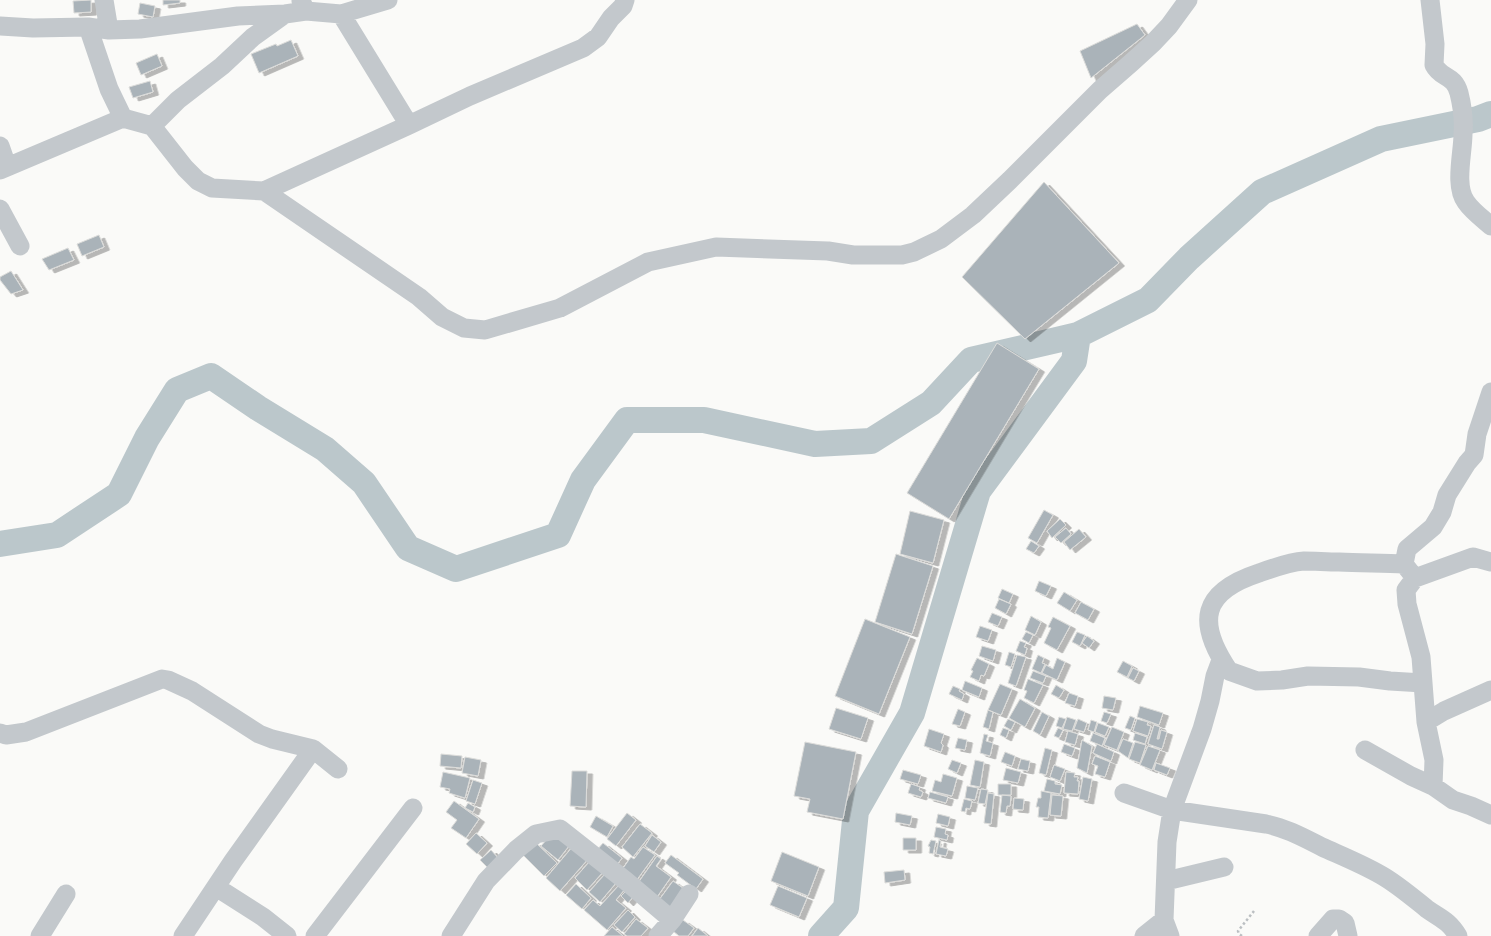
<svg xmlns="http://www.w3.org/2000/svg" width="1491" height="936" font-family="Arial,sans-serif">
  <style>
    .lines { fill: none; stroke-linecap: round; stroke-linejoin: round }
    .river { stroke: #bbc7cb; stroke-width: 26 }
    .building { fill: #aab3b9; stroke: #dcdcda; filter: url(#shadow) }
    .path { stroke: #bbbfc2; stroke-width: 2.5; stroke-dasharray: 2.5 2.5; stroke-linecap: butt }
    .minor { stroke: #c3c8cc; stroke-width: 19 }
  </style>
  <defs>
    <filter id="shadow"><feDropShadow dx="5.5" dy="3" stdDeviation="0" flood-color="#0004"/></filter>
  </defs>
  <rect width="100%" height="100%" fill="#fafaf8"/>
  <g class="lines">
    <!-- river -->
    <path class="river" d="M0 544 57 535 119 494 147 438 177 390 211 376 258 408 325 449 364 483 408 548 456 569 558 535 583 480 627 420H704L815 444 871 441 931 403 971 360 1078 335 1148 300 1189 258 1262 192 1381 139 1478 119 1491 114
      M821 936 846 908 856 811 912 713 978 491 1074 361 1078 335"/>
  </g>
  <!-- building -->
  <path class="building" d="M91 0V12L74 13 73 1Z
    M163 0H180V3L163 5Z
    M140 3 155 6 153 17 138 14Z
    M1137 24 1145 35 1091 78 1080 51Z
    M291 40 298 56 259 73 251 54 276 44 277 46Z
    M157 54 162 66 141 75 136 63Z
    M150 81 153 92 133 98 129 87Z
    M1044 182 1119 263 1025 339 962 277Z
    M99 235 104 247 82 256 77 244Z
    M68 248 74 260 49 270 42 259Z
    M11 271 23 290 11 294 0 280V277Z
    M997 343 1039 369 949 519 907 493Z
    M1044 510 1053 515 1037 543 1028 538Z
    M910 511 944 520 933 563 900 554Z
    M1060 519 1066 525 1052 538 1047 531Z
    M1066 528 1071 534 1061 543 1055 537Z
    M1079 529 1086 537 1070 550 1064 542Z
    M1031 541 1039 546 1034 553 1026 549Z
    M896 554 933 566 912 634 875 622Z
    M1039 581 1051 586 1046 596 1035 591Z
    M1002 589 1013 594 1009 603 998 598Z
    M1064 592 1077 600 1070 611 1057 603Z
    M999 599 1011 604 1006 614 995 608Z
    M1081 602 1094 609 1088 620 1075 613Z
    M992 613 1002 617 998 626 988 622Z
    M1031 616 1041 622 1035 635 1025 630Z
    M1053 617 1070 626 1057 650 1044 643 1051 628 1048 627Z
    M865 619 910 637 879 714 835 696Z
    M980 626 992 630 988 641 976 637Z
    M1026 632 1033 635 1029 643 1022 639Z
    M1077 632 1085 635 1080 646 1072 642Z
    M1087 636 1094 641 1089 648 1082 643Z
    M1020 641 1026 643 1024 647 1027 648 1025 655 1016 651Z
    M982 646 996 650 993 661 979 656Z
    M1009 652 1015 654 1011 667 1005 665Z
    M1017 655 1026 657 1016 686 1008 683Z
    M1038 655 1044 658 1042 663 1045 664 1041 673 1032 669Z
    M977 658 989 664 984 676 981 675 979 681 970 677 973 671 971 670Z
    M1057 658 1065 662 1057 680 1042 673 1046 665 1053 669Z
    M1123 661 1132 666 1127 677 1117 672Z
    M1133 668 1139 671 1134 681 1128 678Z
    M1033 671 1046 676 1043 683 1030 678Z
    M1028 679 1043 685 1034 703 1024 698 1027 691 1024 690Z
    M965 681 982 688 979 697 962 690Z
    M1000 684 1012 689 1001 715 988 710Z
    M1056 685 1064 690 1059 698 1051 694Z
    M953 686 960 689 959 691 964 694 962 700 949 694Z
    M1069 693 1078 696 1075 706 1065 703Z
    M1104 696 1116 698 1113 710 1102 708Z
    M1020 699 1035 708 1025 727 1009 718Z
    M1140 706 1163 713 1159 725 1137 717Z
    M836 708 868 718 861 739 829 729Z
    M958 709 965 712 960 726 952 724Z
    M988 710 993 712 989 729 983 727Z
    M1042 712 1049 716 1040 735 1033 731Z
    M1104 712 1111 714 1107 723 1101 721Z
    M1130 716 1135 718 1131 730 1125 728Z
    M1059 717 1066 719 1062 728 1056 726Z
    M1067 717 1076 720 1072 731 1063 729Z
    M1008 719 1015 722 1011 730 1004 726Z
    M1078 719 1087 723 1084 732 1074 729Z
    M1137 719 1148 722 1147 725 1151 726 1148 736 1133 731Z
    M1091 720 1097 722 1094 732 1088 730Z
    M1098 723 1109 727 1105 736 1095 732Z
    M1154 725 1160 727 1157 739H1159L1161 730 1167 732 1162 749 1148 744Z
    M1112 727 1124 732 1117 750 1104 745Z
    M1003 728 1009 730 1006 738 1000 735Z
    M1058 728 1063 730 1059 738 1054 736Z
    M929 729 944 734 941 743 943 745 941 752 924 746Z
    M1068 731 1078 734 1075 745 1065 742Z
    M1093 733 1105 738 1102 746 1090 741Z
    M1135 733 1147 737 1145 744 1133 740Z
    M984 734 988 735 986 741 993 743 990 756 980 753Z
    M958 738 967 740 965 750 955 748Z
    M1123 739 1133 743 1128 758 1118 751Z
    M1082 740 1092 746 1087 773 1077 768Z
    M805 742 856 752 843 819 807 812 810 799 794 796Z
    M1135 742 1146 745 1140 763 1129 759Z
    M1064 744 1075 748 1072 756 1061 752Z
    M1097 744 1114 752 1111 761 1093 753Z
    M1148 746 1160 750 1152 770 1140 765Z
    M1045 748 1052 750 1046 775 1039 773Z
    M1005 752 1015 756 1012 766 1001 762Z
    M441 754 462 756 461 768 440 766Z
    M1095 756 1110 762 1105 777 1095 774 1098 766 1092 764Z
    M465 757 481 760 478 776 462 773Z
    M1021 759 1030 761 1028 771 1018 769Z
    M952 760 961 763 957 773 948 769Z
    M975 760 984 762 980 787 970 785Z
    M1156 763 1170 768 1167 775 1154 770Z
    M1054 765 1065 769 1060 781 1050 777Z
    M1006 768 1021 772 1018 783 1003 780Z
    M903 770 921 775 918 784 900 779Z
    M572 771H587L586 807 570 806Z
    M443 772 470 778 465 798 449 793 450 789 440 787Z
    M1066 772 1075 773 1074 777H1078L1077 781H1079L1078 794 1064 793Z
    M943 774 957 778 952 796 932 791 935 780 941 782Z
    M1083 777 1092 779 1088 801 1079 799Z
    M1047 779 1055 781V784L1062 785 1060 794 1044 791Z
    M473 780 482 783 475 804 466 801Z
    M911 784 920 787 919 790 923 792 921 797 908 793Z
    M998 784H1011V795H998Z
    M967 786 978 788 975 800 965 798Z
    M981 789 988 790 985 804 978 803Z
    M1041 791 1051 793 1048 818 1038 817 1039 807H1036L1038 798H1041Z
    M930 792 948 797 946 803 928 798Z
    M988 793 994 794 991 824 984 823Z
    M1002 795 1011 796 1010 806H1007L1006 813 1000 812Z
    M1052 795 1063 796 1061 816 1050 815Z
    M1014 798 1024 799 1023 810 1013 809Z
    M964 799 972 801 970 809 966 808 965 812 961 811Z
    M454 801 479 819 466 838 451 828 457 820 446 812Z
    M468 803 475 807 473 812 465 808Z
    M627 813 636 820 616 846 607 839Z
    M896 813 912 816 910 825 895 822Z
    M938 814 950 817 948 826 936 823Z
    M596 816 613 826 607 837 590 827Z
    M640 824 652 833 633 857 622 847Z
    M936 827 946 829 945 834 948 835 947 840 934 837Z
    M553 832 569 846 558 860 541 846Z
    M476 833 487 843 477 854 466 844Z
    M652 835 661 842 654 852 645 846Z
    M903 838H916V850H903Z
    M931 840 936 841 933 854 929 853 930 847 928 846Z
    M939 840 941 841 940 847 948 849 946 856 936 854Z
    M535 842 557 863 544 876 523 855Z
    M603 843 622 858 616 866 597 850Z
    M574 845 589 858 560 891 546 878Z
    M643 847 655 855 636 881 621 871 631 857 634 859Z
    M491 850 499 859 489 869 480 860Z
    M782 852 819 867 808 896 771 881Z
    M671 855 703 879 696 889 677 875 679 873 665 863Z
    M657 856 661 859 656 866 671 877 657 897 638 883Z
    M590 861 603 872 587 890 575 878Z
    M904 870 905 880 885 883 884 872Z
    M605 874 616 883 600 902 589 892Z
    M673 881 687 891 672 910 659 900Z
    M576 884 591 898 582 909 566 895Z
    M620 884 625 889 616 900 626 908 607 930 584 910 593 900 600 906Z
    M778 886 807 898 799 917 770 905Z
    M626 891 633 897 628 903 621 896Z
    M628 910 635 917 622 932 614 925Z
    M636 919 648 928 641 936H627L624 934Z
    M683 920 694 928 688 936H679L673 931Z
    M612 927 623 936H604Z
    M698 928 708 936H692Z"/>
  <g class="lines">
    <!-- path -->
    <path class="path" d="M1242 936 1239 934 1238 931 1254 911"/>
    <!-- minor -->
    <path class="minor" d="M104 0 109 30
      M388 0 341 14 409 125
      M1430 0 1435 44 1434 65C1441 79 1454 74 1459 93 1462 105 1464 122 1463 134 1463 153 1454 186 1466 202 1472 211 1483 219 1491 226
      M301 1 306 11 341 14
      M285 14 253 37 222 66 178 100 152 126 185 168 198 181 212 188 264 191 419 297 442 317 464 328 485 330 560 308 648 262 716 247 828 251 853 255H902L914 252 941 239 973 215 1010 180 1100 90 1131 63 1153 43 1169 26 1188 0
      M0 26 33 28 88 27 109 30 140 29 238 16 285 14 306 11
      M88 27 109 89 123 118
      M0 146 7 166
      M0 170 123 118 152 126
      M264 191 409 125 470 96 583 48 598 37 611 18 623 6 625 0
      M0 209 20 246
      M1404 564 1407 549 1433 527 1442 512 1447 495 1467 463 1474 455 1477 434 1491 392
      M1415 578 1404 564C1382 563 1360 563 1339 562 1327 562 1315 561 1304 561 1289 562 1273 568 1259 573 1201 592 1196 622 1229 671L1257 681 1282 680 1308 676 1359 677 1390 681 1423 683
      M1426 722 1444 711 1491 690
      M0 733 6 735 26 732 162 679 168 680 192 691 259 734 272 739 313 749
      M1365 750 1411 776 1433 786 1453 800 1471 806 1491 815
      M1433 786 1434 760 1426 722 1421 657 1407 604 1406 590 1415 578 1473 557 1491 562
      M1124 793 1172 810 1266 824C1286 828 1304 838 1322 847 1342 856 1362 864 1381 875 1397 884 1412 897 1427 909 1441 919 1448 920 1458 936
      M1166 881 1224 867
      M216 887 263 917 287 936
      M40 936 66 894
      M183 936 233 861 313 749 338 769
      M315 936 413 808
      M451 936 486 881 516 850 536 834 560 829 626 881 672 920
      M658 936 672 920 689 894
      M1144 936 1164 920
      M1170 936 1164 920 1167 842 1172 810 1202 729 1210 701 1215 676 1221 660
      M1318 936 1333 919H1339L1345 923 1348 936"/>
  </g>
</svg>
